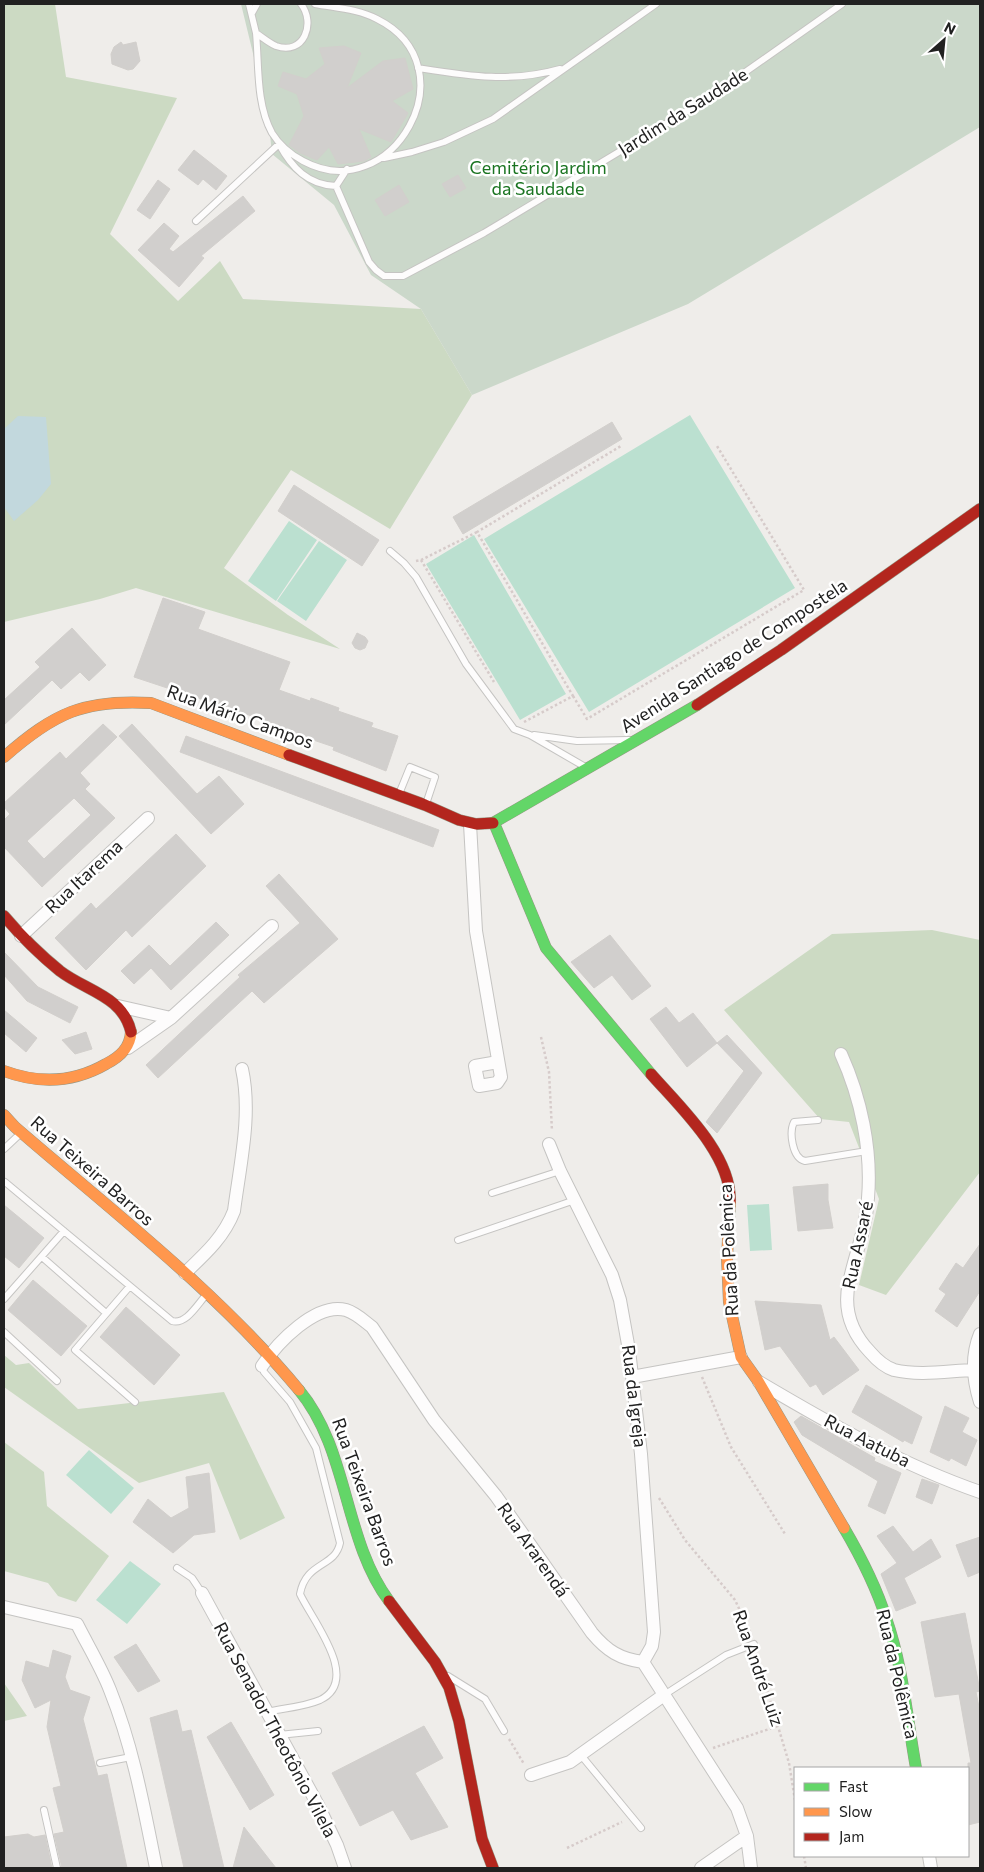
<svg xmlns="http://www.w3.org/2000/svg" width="984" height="1872" font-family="Commissioner,sans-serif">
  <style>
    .forest { fill: #ccdac3 }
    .cemetery { fill: #cbd8ca }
    .pitch { fill: #bbe0d0 }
    .water { fill: #c2d8dd }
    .building { fill: #d1cfcd; stroke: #d2cfcc; fill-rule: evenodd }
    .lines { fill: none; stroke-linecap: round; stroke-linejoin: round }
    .lane-casing { stroke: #c5c4c2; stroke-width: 8 }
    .street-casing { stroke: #c5c4c2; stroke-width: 14 }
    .fast-casing { stroke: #969784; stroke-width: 12 }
    .slow-casing { stroke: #969784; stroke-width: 12 }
    .jam-casing { stroke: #969784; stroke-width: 12 }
    .path { stroke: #d6cbca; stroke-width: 2.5; stroke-dasharray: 2.5 2.5; stroke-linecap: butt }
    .lane { stroke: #fdfcfc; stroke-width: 6 }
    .street { stroke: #fdfcfc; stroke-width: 12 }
    .fast { stroke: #63d668; stroke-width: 11 }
    .slow { stroke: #ff974d; stroke-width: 11 }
    .jam { stroke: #b3261e; stroke-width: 11 }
    .labels { text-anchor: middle; stroke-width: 5; stroke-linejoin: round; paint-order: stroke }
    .street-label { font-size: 18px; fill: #212121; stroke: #fff }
    .park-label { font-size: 18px; fill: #1a7421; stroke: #fff }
  </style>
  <rect width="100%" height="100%" fill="#efedea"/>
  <!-- forest -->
  <path class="forest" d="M4 4H55L66 77 177 98 110 234 178 301 220 261 243 299 421 309 472 395 390 529 291 470 224 568 288 615 340 649 136 588 100 599 4 622Z
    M932 930 980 940V1172L886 1295 859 1285 879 1199 849 1122 820 1119 724 1010 832 934Z
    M4 1355 16 1365 29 1363 78 1409 224 1392 285 1518 240 1540 209 1463 139 1483 4 1387Z
    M4 1442 44 1472 47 1506 109 1556 76 1602 58 1596 48 1583 4 1571Z
    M4 1683 27 1716 4 1721Z"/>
  <!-- cemetery -->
  <path class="cemetery" d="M241 4H980V127L688 304 472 395 421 309 371 275 334 205 272 154 268 115Z"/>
  <!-- pitch -->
  <path class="pitch" d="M690 415 795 588 589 712 484 539Z
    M289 521 317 540 276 601 248 581Z
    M474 535 566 694 520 720 426 564Z
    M319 541 347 560 306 621 277 601Z
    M769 1204 772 1250 750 1251 747 1205Z
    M89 1450 134 1488 111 1514 66 1475Z
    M130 1561 161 1584 127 1624 96 1600Z"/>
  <!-- water -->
  <path class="water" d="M18 416 46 417 51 484 38 500 14 521 4 507V429Z"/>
  <!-- building -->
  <path class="building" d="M121 42 123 45 136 42 140 61 133 69 128 70 112 64 111 54 114 47Z
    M344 46 361 53 347 88 383 61 405 58 413 89 392 101 408 113 391 142 359 129 371 157 364 161 338 164 329 147 317 160 300 153 289 145 304 116 297 94 278 86 283 72 306 79 325 64 319 48Z
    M194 150 227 176 216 190 203 179 198 185 178 170Z
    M458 175 466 188 450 197 442 184Z
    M158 180 170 189 150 219 137 210Z
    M399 185 409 202 385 216 375 200Z
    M243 196 255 211 201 256 204 258 179 287 138 250 164 223 179 236 169 249 173 252Z
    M612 422 622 439 463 534 453 517Z
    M294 485 379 540 362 566 278 511Z
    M163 598 205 612 198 629 290 662 279 690 310 701 311 698 339 708 338 711 373 723 371 727 398 736 386 771 333 750 334 747 275 727 276 724 134 677Z
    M72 628 106 665 89 681 80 672 61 689 52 680 4 725V700L40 667 35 662Z
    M357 633 365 637 368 641 365 648 360 650 355 648 352 643Z
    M103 724 117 737 80 773 90 784 85 789 115 818 42 887 4 847V820L10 814 4 807V803L60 752 66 759ZM74 798 91 815 44 859 27 841Z
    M132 724 197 794 219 776 244 804 211 834 119 736Z
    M186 736 439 830 433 847 180 752Z
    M176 834 206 866 132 937 126 930 86 970 55 938 91 903 96 909Z
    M279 874 338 939 264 1003 252 991 158 1078 146 1065 240 977 238 975 300 923 266 886Z
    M216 922 229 935 171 990 151 968 134 984 121 971 149 945 170 966Z
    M610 935 651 986 632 1000 612 975 594 988 571 962Z
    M4 952 38 987 78 1007 70 1023 27 1001 4 975Z
    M666 1007 679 1023 693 1013 717 1043 687 1067 650 1019Z
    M4 1010 37 1038 26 1052 4 1033Z
    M86 1032 92 1049 75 1054 62 1040Z
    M727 1035 762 1073 717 1133 706 1122 744 1071 717 1043Z
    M828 1184V1200L833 1228 798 1231 793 1187Z
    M4 1205 44 1238 19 1268 4 1256Z
    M980 1244V1291L957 1327 935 1311 946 1294 939 1289 956 1263 963 1268Z
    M33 1280 87 1326 61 1356 8 1310Z
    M755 1301 821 1305 830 1340 834 1337 859 1370 823 1395 816 1384 810 1387 780 1346 765 1350Z
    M126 1307 180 1355 154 1385 100 1337Z
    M866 1385 922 1417 912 1444 904 1440 903 1442 852 1412Z
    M945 1406 969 1418 962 1432 977 1440 966 1466 951 1458 949 1461 930 1452Z
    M801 1416 875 1458 874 1461 901 1473 885 1514 868 1506 878 1481 802 1435 794 1422Z
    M209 1473 215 1532 194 1535 173 1553 133 1522 148 1499 171 1518 189 1508 186 1477Z
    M922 1479 939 1485 932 1504 916 1497Z
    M893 1526 913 1552 931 1539 941 1557 904 1578 916 1603 896 1611 881 1574 897 1563 877 1536Z
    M980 1537V1572L968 1577 956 1545Z
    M965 1613 980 1691 976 1692 980 1712V1822L968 1825V1763H971L959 1694 935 1697 921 1622Z
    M136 1644 160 1681 138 1692 114 1657Z
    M53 1650 71 1656 65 1677 70 1690 90 1697 83 1719 98 1776 107 1774 127 1868H62L54 1834 64 1832 53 1788 61 1786 47 1727 51 1700 35 1708 22 1680 26 1661 49 1668Z
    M177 1710 182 1732 191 1730 224 1868H184L150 1718Z
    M231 1722 274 1795 250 1810 207 1737Z
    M424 1726 443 1758 415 1773 448 1827 411 1840 393 1810 360 1826 332 1773Z
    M244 1827 276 1868H233Z
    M28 1834 34 1837 45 1835 52 1868H4V1837Z"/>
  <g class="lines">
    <!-- lane casing -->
    <g class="lane-casing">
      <path id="lane" d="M249 4 256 33C262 37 269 43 276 46 304 56 316 23 301 4
        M252 13 257 4
        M256 33C259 65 256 104 272 133 280 146 290 154 303 161 392 209 473 67 377 19 358 9 336 8 315 4
        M418 68C469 76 510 83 560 69
        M384 158 412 152 444 142 493 119 656 4
        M336 186 369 262 376 270 384 276H403L484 233 707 99 842 4
        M336 186 347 169
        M196 221 279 144C292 168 308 185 336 186
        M390 551 404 563 416 577 466 664 514 729 530 735 587 768
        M534 735 577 741 629 740
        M399 794 410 767 435 777 426 804
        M818 1120 794 1122C789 1132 792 1158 805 1161L867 1151
        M4 1149 21 1133
        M5 1182 172 1321C186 1325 197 1305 206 1295
        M492 1193 560 1171
        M458 1240 575 1200
        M42 1257 106 1313
        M130 1286 75 1350 135 1402
        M4 1299 64 1231
        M4 1332 57 1381
        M262 1366 264 1372 290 1402 316 1448 340 1543C335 1568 306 1561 300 1594 312 1620 362 1680 320 1700 304 1707 284 1708 267 1712
        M177 1568 192 1578 202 1593
        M448 1676 485 1699 504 1731
        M664 1695 726 1655 754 1644
        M279 1735 318 1731
        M580 1754 641 1828
        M100 1763 131 1757
        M44 1810 57 1868"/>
    </g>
    <!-- street casing -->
    <g class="street-casing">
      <path id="street" d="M470 824 476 931 501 1077 497 1083 479 1086 475 1066 498 1062
        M21 936 148 818
        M118 1006 171 1018
        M128 1048 171 1018 272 926
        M841 1054C861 1098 872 1150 868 1198 866 1230 855 1254 849 1283 843 1310 851 1332 870 1352 876 1359 885 1367 894 1370 919 1376 948 1371 973 1370
        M549 1144 560 1171 612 1275 620 1300 629 1350 641 1454 654 1632 652 1646 643 1662
        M185 1273C205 1254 224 1237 234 1211 240 1164 252 1115 242 1069
        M980 1334C971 1356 973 1380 980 1402
        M262 1366C277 1343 316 1302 346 1310 356 1313 364 1321 372 1327L434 1420 496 1496 592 1633C607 1651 620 1659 643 1662L737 1808 747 1836 751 1868
        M632 1377 741 1357
        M759 1382C830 1424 902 1465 980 1492
        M202 1593 318 1805 337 1845 345 1868
        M4 1607 77 1624C88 1646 101 1667 110 1690 133 1747 144 1808 156 1868
        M531 1775 570 1762 664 1695
        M929 1856 931 1868
        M701 1868 747 1836"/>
    </g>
    <!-- fast casing -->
    <g class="fast-casing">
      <path id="fast" d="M493 823 697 705
        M494 823 546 948 651 1074
        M299 1390C349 1450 343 1539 389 1601
        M844 1528C861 1557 876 1586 886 1618 903 1666 907 1718 916 1768"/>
    </g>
    <!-- slow casing -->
    <g class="slow-casing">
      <path id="slow" d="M4 757C54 713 84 699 151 703L289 755
        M4 1071C39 1084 73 1083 106 1064 120 1057 130 1048 131 1032
        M4 1115 15 1127C112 1211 217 1291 299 1390
        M730 1202 727 1258 729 1302 741 1357 758 1381 844 1528"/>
    </g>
    <!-- jam casing -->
    <g class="jam-casing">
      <path id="jam" d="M697 705 781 650 980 509
        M289 755 425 805 459 820 476 824 493 823
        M4 916C21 936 39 954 60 971 86 991 123 996 131 1032
        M651 1074C680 1107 732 1155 730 1202
        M389 1601 435 1662 449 1687 459 1721 482 1839 493 1868"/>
    </g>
    <!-- path -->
    <path class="path" d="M421 560 477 532
      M416 561 421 560 494 682
      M573 696 587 719 804 590 717 446
      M524 722 573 696 477 532 621 446
      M541 1037 549 1072 552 1131
      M702 1377 731 1447 785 1534
      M659 1498 685 1540 735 1600 752 1636
      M756 1653 789 1763 795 1800
      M509 1739 524 1764
      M713 1748 778 1726
      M567 1848 622 1822
      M804 1856 806 1868"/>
    <!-- lane -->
    <use href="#lane" class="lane"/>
    <!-- street -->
    <use href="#street" class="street"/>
    <!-- fast -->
    <use href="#fast" class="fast"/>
    <!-- slow -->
    <use href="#slow" class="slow"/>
    <!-- jam -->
    <use href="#jam" class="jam"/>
  </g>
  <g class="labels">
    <!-- street labels -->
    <g class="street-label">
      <text transform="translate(683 112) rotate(-32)" y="6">Jardim da Saudade</text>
      <text transform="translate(734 656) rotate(-33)" y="6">Avenida Santiago de Compostela</text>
      <text transform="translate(240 717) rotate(20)" y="6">Rua Mário Campos</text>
      <text transform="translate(84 877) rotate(-43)" y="6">Rua Itarema</text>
      <text transform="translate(92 1171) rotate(41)" y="6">Rua Teixeira Barros</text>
      <text transform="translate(858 1245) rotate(-78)" y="6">Rua Assaré</text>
      <text transform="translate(729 1250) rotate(-93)" y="6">Rua da Polêmica</text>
      <text transform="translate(634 1396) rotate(83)" y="6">Rua da Igreja</text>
      <text transform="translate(867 1441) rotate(27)" y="6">Rua Aatuba</text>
      <text transform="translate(364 1492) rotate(70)" y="6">Rua Teixeira Barros</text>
      <text transform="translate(533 1550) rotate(55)" y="6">Rua Ararendá</text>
      <text transform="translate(758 1668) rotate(71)" y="6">Rua André Luiz</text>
      <text transform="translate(897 1674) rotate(77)" y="6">Rua da Polêmica</text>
      <text transform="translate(275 1730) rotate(62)" y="6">Rua Senador Theotônio Vilela</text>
    </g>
    <!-- park labels -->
    <g class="park-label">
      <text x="538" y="174">Cemitério Jardim<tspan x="538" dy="21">da Saudade</tspan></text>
    </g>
  </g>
  <!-- border -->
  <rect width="984" height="1872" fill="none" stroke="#212121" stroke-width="10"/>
  <!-- legend -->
  <rect x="794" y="1767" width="175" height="90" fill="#ffffff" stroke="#a6a6a6"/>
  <rect x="804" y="1783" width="25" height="8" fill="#63d668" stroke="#a6a6a6"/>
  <text x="839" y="1792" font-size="15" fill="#212121">Fast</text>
  <rect x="804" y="1808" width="25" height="8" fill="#ff974d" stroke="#a6a6a6"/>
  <text x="839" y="1817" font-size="15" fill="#212121">Slow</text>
  <rect x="804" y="1833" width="25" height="8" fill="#b3261e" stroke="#a6a6a6"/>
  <text x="839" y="1842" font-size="15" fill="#212121">Jam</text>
  <!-- north arrow -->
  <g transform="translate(944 40) rotate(27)" stroke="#ffffff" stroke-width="4" paint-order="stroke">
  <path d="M0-4L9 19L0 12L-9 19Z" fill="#212121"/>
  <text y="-8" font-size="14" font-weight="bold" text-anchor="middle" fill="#212121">N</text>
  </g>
</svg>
